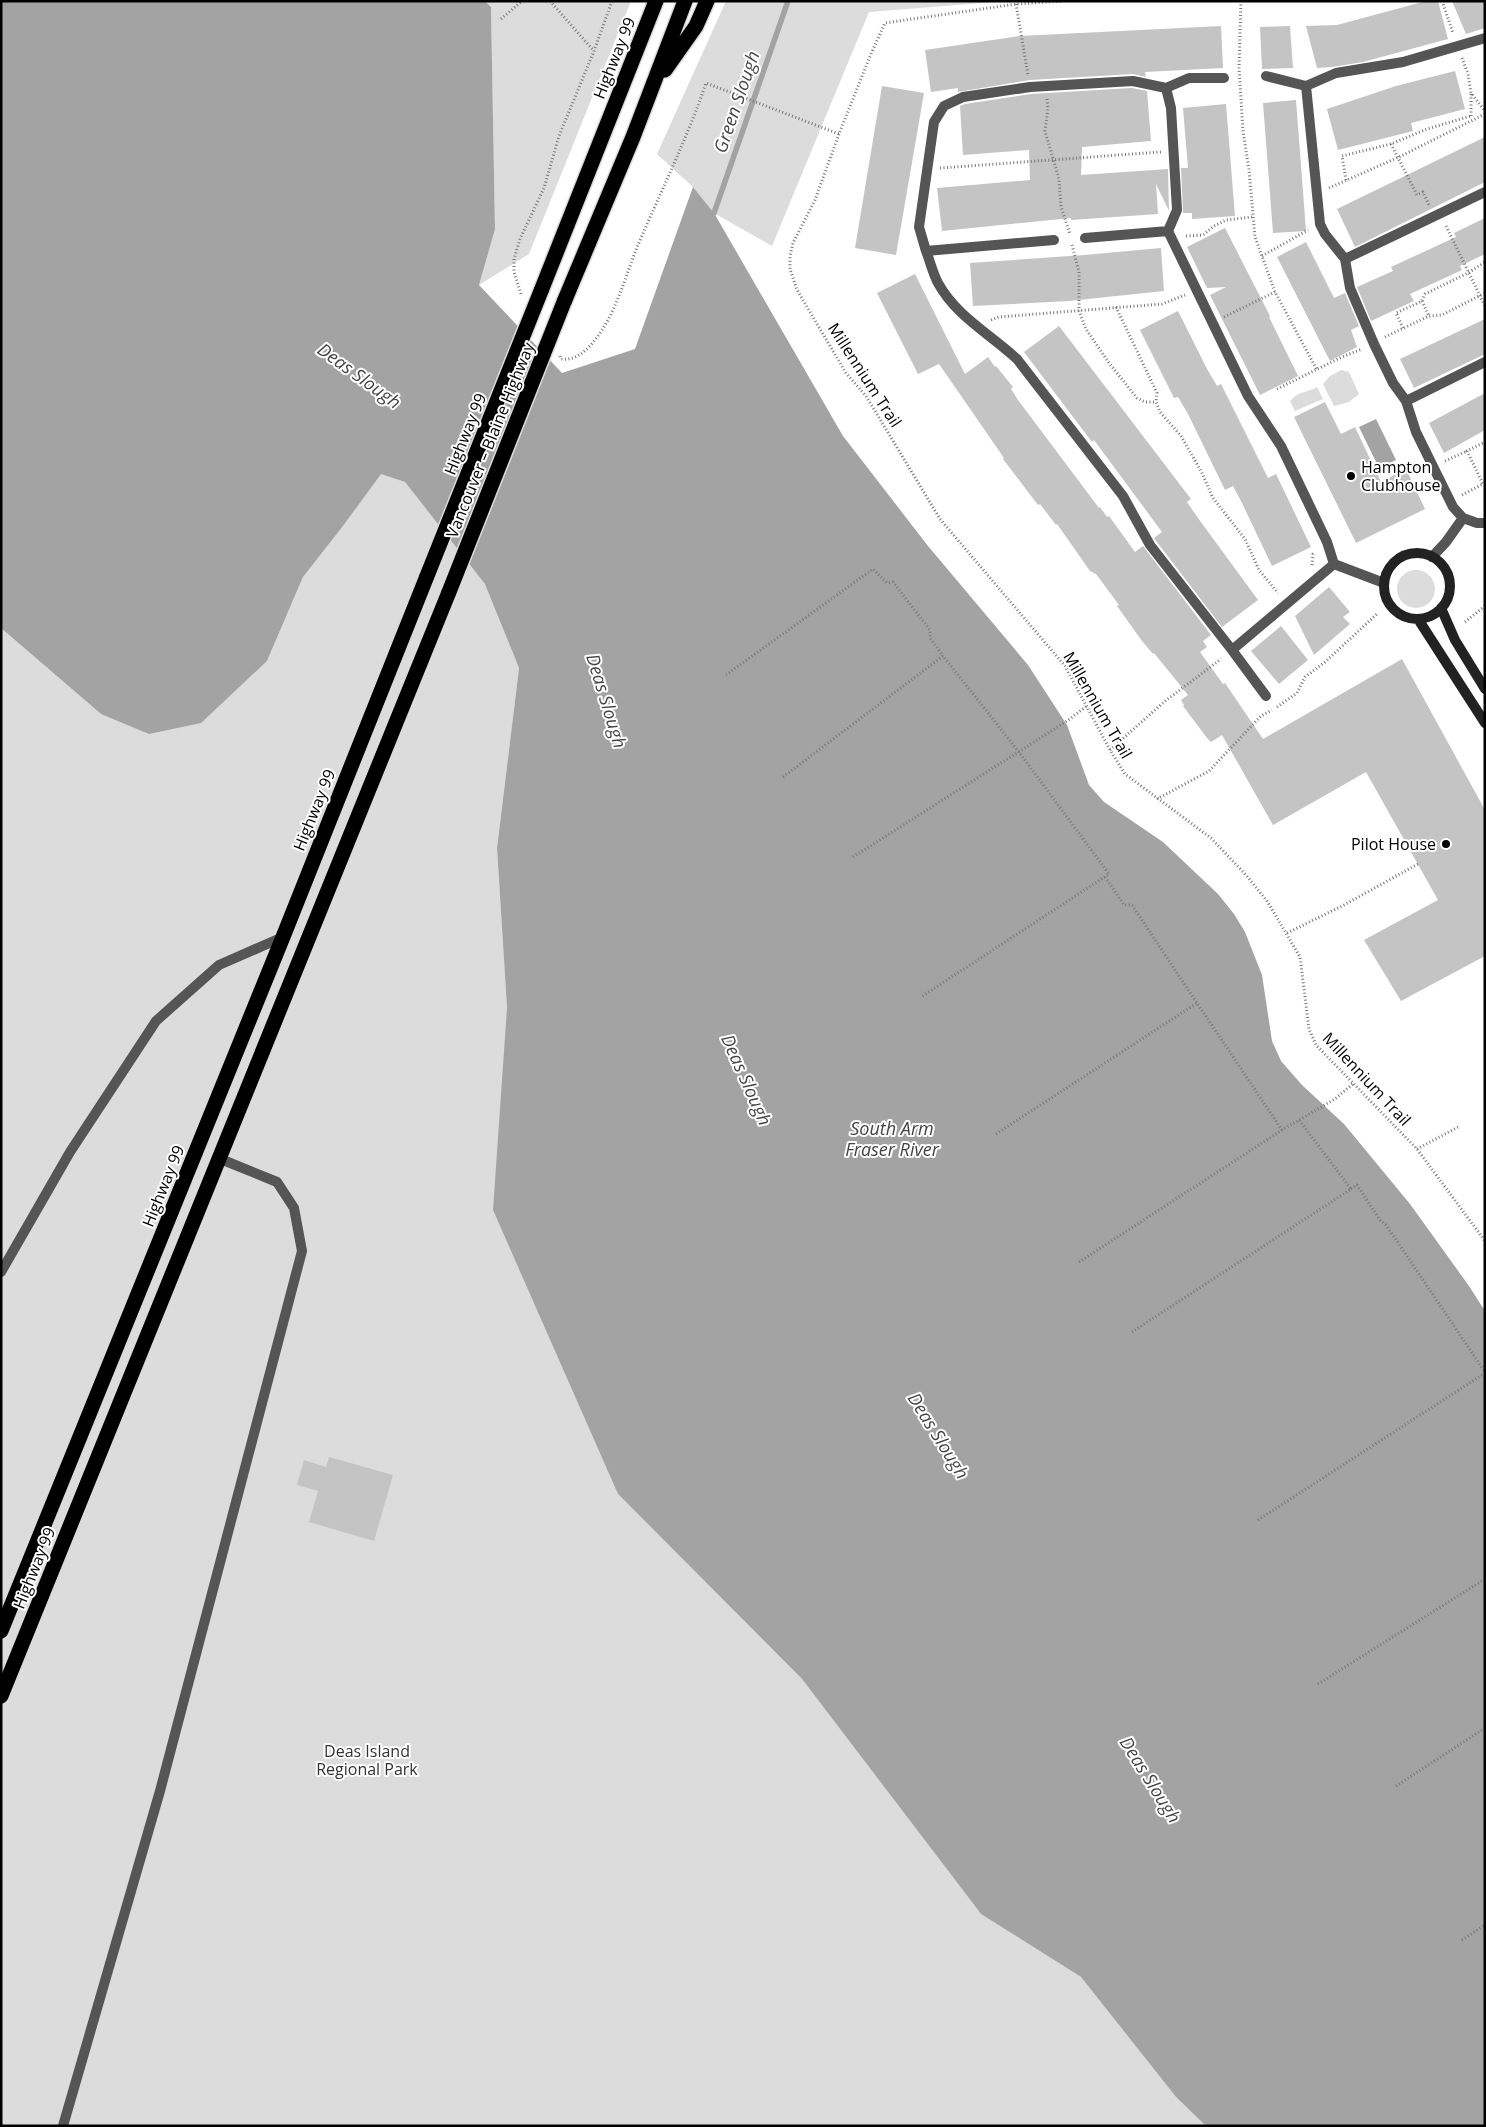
<svg xmlns="http://www.w3.org/2000/svg" width="1486" height="2127" font-family="'Open Sans',sans-serif">
  <style>
    .green { fill: #dcdcdc }
    .water { fill: #a3a3a3 }
    .lines { fill: none; stroke-linecap: round; stroke-linejoin: round }
    .stream { stroke: #a3a3a3; stroke-width: 5.5 }
    .building { fill: #c4c4c4 }
    .highway-casing { stroke: #dbdbdb; stroke-width: 18 }
    .path { stroke: #777; stroke-width: 3; stroke-dasharray: 1 2.5; stroke-linecap: butt }
    .lane { stroke: #555; stroke-width: 10 }
    .secondary { stroke: #222; stroke-width: 10 }
    .highway { stroke: #000; stroke-width: 15 }
    .highway-bridge-casing { stroke: #dbdbdb; stroke-width: 18; stroke-linecap: butt }
    .highway-bridge { stroke: #000; stroke-width: 15 }
    .poi-dot { fill: #000; stroke: #fff; stroke-width: 2 }
    .labels { text-anchor: middle; stroke-width: 4; stroke-linejoin: round; paint-order: stroke }
    .street-label { font-size: 16px; fill: #000; stroke: #fff }
    .poi-label { font-size: 16px; fill: #000; stroke: #fff; text-anchor: start }
    .park-label { font-size: 16px; fill: #333; stroke: #fff }
    .water-label { font-size: 18px; font-style: italic; fill: #444; stroke: #fff }
  </style>
  <rect width="100%" height="100%" fill="#fff"/>
  <!-- green -->
  <path class="green" d="M485 1H631L529 254 479 285 495 228 491 7Z
    M726 1H1008L869 12 772 246 714 213 693 187 657 154Z
    M1341 370 1349 372 1359 394 1349 402 1334 406 1323 384 1330 376Z
    M1317 387 1323 399 1295 411 1290 401C1298 391 1307 393 1317 387Z
    M381 473 405 482 486 584 519 668 497 848 507 1008 618 1494 802 1679 981 1914 1081 1977 1176 2097 1206 2126H1V628L101 714 267 661 303 577 343 526Z
    M1397 589a19 19 0 1 1 38 0a19 19 0 1 1-38 0Z"/>
  <!-- water -->
  <path class="water" d="M1 1H485L491 7 495 229 479 285 562 373 635 349 693 187 714 213 843 436 928 546 1028 665 1067 725 1089 785 1104 802 1163 842 1218 894 1234 914 1245 932 1262 975 1272 1041 1281 1061 1302 1085 1344 1124 1410 1204 1469 1286 1485 1311V2126H1206L1176 2097 1081 1977 981 1914 802 1679 618 1494 493 1210 507 1008 497 848 519 668 485 584 405 482 381 474 343 526 303 577 267 661 201 723 149 734 101 714 1 628Z
    M1376 419 1396 460 1379 468 1359 427Z"/>
  <g class="lines">
    <!-- stream -->
    <path class="stream" d="M714 213 788 1"/>
  </g>
  <!-- building -->
  <path class="building" d="M1426 1H1438L1448 39 1363 62 1332 67 1317 68 1306 26 1337 25Z
    M1452 1H1485V28L1466 34Z
    M1221 26 1223 68 1145 72 1146 77 1133 74 1030 80 958 92V88L931 92 925 50 1020 36Z
    M1290 26 1293 68 1262 69 1260 27Z
    M1455 71 1465 109 1411 123 1413 131 1338 150 1327 109 1396 86Z
    M882 86 924 93 896 255 855 248Z
    M1132 88 1147 91 1151 141 1082 147 1081 175 1168 169 1169 211 1156 184 1158 214 1071 220V218L942 231 937 188 1030 180 1029 150 963 155 960 106 965 104 1031 94Z
    M1296 100 1306 231 1273 233 1263 103Z
    M1226 104 1235 216 1192 219V213H1183L1181 168H1188L1183 108Z
    M1485 137V182L1355 247 1337 209Z
    M1485 218V254L1460 266 1462 270 1410 294 1414 301 1371 321 1357 287 1393 271 1391 267 1456 237 1454 233Z
    M1225 228 1270 316 1269 317 1298 376 1260 395 1210 295 1226 287 1207 288 1187 247Z
    M1306 242 1334 298 1345 293 1359 326 1351 330 1357 347 1330 361 1277 257Z
    M1161 248 1164 291 1069 301 973 306 970 263 1084 255Z
    M915 274 965 374 988 357 995 367 996 366 1013 387 1011 389 1018 400 1099 508 1100 507 1107 517 1109 516 1135 552 1143 546 1211 635 1203 641 1207 647 1200 652 1223 684 1225 683 1263 739 1402 659 1485 810V956L1401 1001 1364 940 1438 900 1366 772 1273 825 1222 735 1211 742 1207 738 1183 706 1184 705 1181 700 1188 695 1154 653 1153 654 1142 641 1117 606 1119 605 1096 574 1090 571 1057 524 1056 525 1040 504 1038 505 1003 459 1004 458 939 364 918 374 877 293Z
    M1178 311 1207 369 1217 386 1221 384 1268 478 1276 474 1311 547 1272 566 1242 503 1233 486 1225 490 1188 414 1178 397 1174 398 1140 330Z
    M1485 319V354L1414 388 1400 359Z
    M1059 326 1191 499 1187 502 1198 518 1258 600 1222 627 1156 541 1154 538 1162 532 1094 440 1092 442 1024 352Z
    M1485 393V430L1444 453 1429 423Z
    M1325 402 1341 434 1355 427 1381 482 1406 469 1425 509 1356 543 1294 417Z
    M1329 587 1350 612 1343 617 1350 624 1314 655 1295 616Z
    M1281 626 1308 660 1279 684 1251 651Z
    M329 1457 393 1475 374 1541 309 1522 318 1491 297 1485 304 1460 326 1467Z"/>
  <g class="lines">
    <!-- highway casing -->
    <g class="highway-casing">
      <path id="highway" d="M665 70 696 26 707 1
        M541 291 656 1
        M564 302 633 137 685 1
        M1 1631 283 937 427 576
        M1 1696 449 592"/>
    </g>
    <!-- path -->
    <path class="path" d="M550 1 594 51
      M1241 1 1239 67 1243 131 1249 170 1255 237 1275 292 1317 370
      M1442 1 1453 33
      M1016 4 1028 75
      M501 19 522 1
      M1462 58 1468 74 1471 93 1485 111
      M1471 94V118
      M1047 99 1048 108 1045 131 1059 179 1061 207 1070 234
      M839 134 815 200 793 243 790 256V269L797 290 846 373 866 396 940 519 1065 666 1110 750 1125 774 1211 838 1246 875 1267 901 1300 957 1309 1029 1316 1045 1417 1149 1485 1241
      M1391 144 1417 195 1423 192 1429 205
      M940 168 1161 152
      M1346 180 1342 156 1391 144 1427 129 1471 116
      M1329 188 1399 157 1485 114
      M1446 226 1485 306
      M1186 236 1203 235 1214 226 1226 220 1252 217
      M1072 245 1079 272V311L1086 329 1109 363 1137 398 1145 402H1156
      M1262 256 1308 230
      M521 294 514 272V259L520 239 544 188 559 136 594 51 612 1
      M1422 301 1429 316
      M1116 307 1157 393 1156 402 1160 412 1181 436 1201 471 1213 498 1245 539 1259 570 1278 593
      M1224 317 1275 292
      M991 320 999 317 1162 304 1185 295
      M1403 328 1396 313 1422 301 1425 294 1468 273 1485 262
      M1385 337 1429 316 1442 315 1485 293
      M560 356 561 359C579 361 590 347 600 333 618 307 626 274 638 245 661 191 687 139 706 83L839 134 871 54 885 23 1016 4 1063 1
      M1277 389 1342 357 1362 349
      M1445 461 1467 451
      M1462 495 1483 484 1467 451 1485 442
      M1312 565 1313 554 1315 552
      M1465 622 1485 606
      M726 675 873 569 887 583 893 582 930 630V638L943 656
      M1277 707 1297 693 1305 677 1325 662 1378 613
      M1110 750 1164 702 1221 659
      M783 777 943 656 1019 752 1109 874 921 997
      M1157 799 1209 771 1261 716 1272 710
      M853 857 1067 721 1088 705
      M1105 877 1124 905H1132L1197 1003
      M1287 933 1344 905 1418 864
      M996 1134 1197 1003 1282 1130
      M1417 1149 1460 1126
      M1351 1189 1357 1185 1380 1220 1386 1225 1485 1372
      M1079 1262 1282 1130 1335 1099 1354 1083
      M1132 1332 1351 1189 1299 1120
      M1258 1520 1485 1373
      M1318 1684 1485 1579
      M1396 1786 1485 1728
      M1462 1940 1485 1925"/>
    <!-- lane -->
    <path class="lane" d="M1266 76 1306 86 1336 73 1403 62 1485 38
      M1306 86 1320 224 1325 234 1345 259 1350 288 1374 344 1393 383 1406 401 1416 432 1453 507 1463 518 1477 523H1485
      M1166 88 1171 108 1177 210 1168 231 1248 396 1281 446 1327 542 1334 564
      M1085 238 1168 231
      M1054 240 926 251 919 227 934 122 944 106 963 97 1030 87 1133 81 1166 88 1189 78H1224
      M926 251C930 261 933 274 938 283 956 316 990 334 1017 359L1123 496 1150 545 1232 650 1266 696
      M1345 259 1485 192
      M1406 401 1485 362
      M1432 557 1446 542 1463 518
      M1232 650 1334 564 1384 583
      M1 1272 70 1152 156 1021 219 965 283 937
      M63 2126 160 1791 302 1251 294 1208 277 1182 218 1158"/>
    <!-- secondary -->
    <path class="secondary" d="M1384 586a33 33 0 1 1 66 0a33 33 0 1 1-66 0Z
      M1441 608 1455 640 1485 689
      M1418 619 1485 723"/>
    <!-- highway -->
    <use href="#highway" class="highway"/>
    <!-- highway-bridge casing -->
    <g class="highway-bridge-casing">
      <path id="highway-bridge" d="M427 576 541 291
        M449 592 564 302"/>
    </g>
    <!-- highway-bridge -->
    <use href="#highway-bridge" class="highway-bridge"/>
  </g>
  <!-- markers -->
  <g class="poi-dot">
    <circle cx="1351" cy="476" r="5"/>
    <circle cx="1446" cy="844" r="5"/>
  </g>
  <g class="labels">
    <!-- street labels -->
    <g class="street-label">
      <text transform="translate(614 58) rotate(-68)" y="6">Highway 99</text>
      <text transform="translate(865 375) rotate(57)" y="6">Millennium Trail</text>
      <text transform="translate(465 434) rotate(-68)" y="6">Highway 99</text>
      <text transform="translate(490 440) rotate(-68)" y="6">Vancouver – Blaine Highway</text>
      <text transform="translate(1098 705) rotate(60)" y="6">Millennium Trail</text>
      <text transform="translate(314 810) rotate(-68)" y="6">Highway 99</text>
      <text transform="translate(1367 1079) rotate(47)" y="6">Millennium Trail</text>
      <text transform="translate(163 1186) rotate(-68)" y="6">Highway 99</text>
      <text transform="translate(34 1568) rotate(-68)" y="6">Highway 99</text>
    </g>
    <!-- poi labels -->
    <g class="poi-label">
      <text x="1361" y="473">Hampton<tspan x="1361" dy="18">Clubhouse</tspan></text>
      <text x="1436" y="850" text-anchor="end">Pilot House</text>
    </g>
    <!-- park labels -->
    <g class="park-label">
      <text x="367" y="1757">Deas Island<tspan x="367" dy="18">Regional Park</tspan></text>
    </g>
    <!-- water labels -->
    <g class="water-label">
      <text transform="translate(737 102) rotate(-71)" y="6">Green Slough</text>
      <text transform="translate(359 376) rotate(36)" y="6">Deas Slough</text>
      <text transform="translate(606 701) rotate(73)" y="6">Deas Slough</text>
      <text transform="translate(746 1080) rotate(66)" y="6">Deas Slough</text>
      <text x="892" y="1135">South Arm<tspan x="892" dy="21">Fraser River</tspan></text>
      <text transform="translate(938 1436) rotate(58)" y="6">Deas Slough</text>
      <text transform="translate(1150 1780) rotate(58)" y="6">Deas Slough</text>
    </g>
  </g>
  <!-- border -->
  <rect width="1486" height="2127" fill="none" stroke="#000000" stroke-width="5"/>
</svg>
